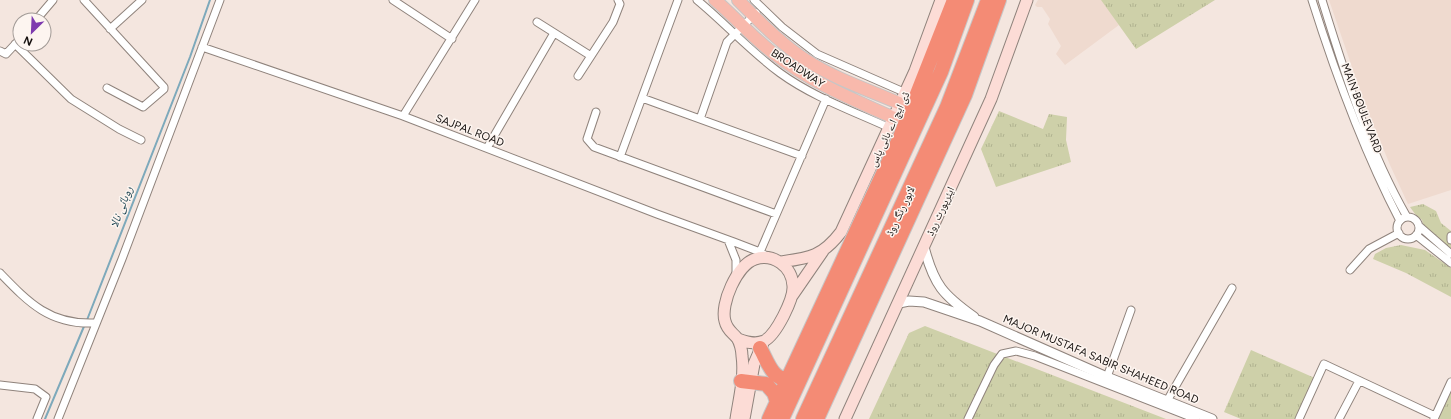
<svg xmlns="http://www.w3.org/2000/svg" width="1451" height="419" font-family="Figtree,'Noto Naskh Arabic',sans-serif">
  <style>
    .built { fill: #efdacf }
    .park { fill: url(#park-tufts) }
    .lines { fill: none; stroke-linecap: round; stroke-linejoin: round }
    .stream { stroke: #7da9bb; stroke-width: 2 }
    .minor-casing { stroke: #8f837c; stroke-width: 9 }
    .tertiary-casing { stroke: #8f837c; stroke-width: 11 }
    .secondary-casing { stroke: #8f837c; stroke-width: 13 }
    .primary-casing { stroke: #c7c6c6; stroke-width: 14 }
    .motorway-casing { stroke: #c7c6c6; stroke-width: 16 }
    .minor { stroke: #fff; stroke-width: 7 }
    .tertiary { stroke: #fff; stroke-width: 9 }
    .secondary { stroke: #fcdcd6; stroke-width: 11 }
    .primary { stroke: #f8b9ac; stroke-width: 12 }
    .motorway { stroke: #f48b75; stroke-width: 14 }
    .labels { text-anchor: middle; stroke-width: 3; stroke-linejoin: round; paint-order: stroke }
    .street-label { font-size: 11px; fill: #171210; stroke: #fdf5f0 }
    .water-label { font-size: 12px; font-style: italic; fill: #153e4c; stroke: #fdf5f0 }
  </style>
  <defs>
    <pattern id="park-tufts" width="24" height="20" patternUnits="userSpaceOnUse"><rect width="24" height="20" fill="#ced0a9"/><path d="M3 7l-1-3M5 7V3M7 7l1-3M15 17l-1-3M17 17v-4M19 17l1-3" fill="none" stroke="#b0b290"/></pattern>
  </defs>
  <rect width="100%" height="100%" fill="#f4e6df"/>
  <!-- built -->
  <path class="built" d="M1038 0H1102L1119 25 1065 65 1056 54 1061 46 1048 24 1050 19 1042 7H1037L1035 5Z
    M1329 0H1451V190L1408 204 1390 165 1364 102Z"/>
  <!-- park -->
  <path class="park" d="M1101 0H1215L1136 49Z
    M999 111 1043 129 1049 114 1067 117 1066 140 1071 162 996 187 981 149Z
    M1423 204 1436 211 1441 223 1451 231V250L1424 227 1422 220 1415 214 1410 207Z
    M1401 245 1425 250 1451 268V297L1406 273 1373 259 1375 254 1386 248Z
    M925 326 1166 419H869L909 333Z
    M1251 350 1317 379 1299 419H1241L1224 412Z
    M1451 382V419H1435Z"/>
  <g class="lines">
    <!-- stream -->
    <path class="stream" d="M87 320 190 57 210 0
      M45 419 85 324"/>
    <!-- minor casing -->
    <g class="minor-casing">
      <path id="minor" d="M84 0 164 87V89L143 107 107 88
        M393 0 452 39
        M697 0C725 23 750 51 780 73 813 97 853 111 890 128
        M754 0 782 27 817 54 906 93
        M1312 0C1336 76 1363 150 1400 221
        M1322 0C1345 74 1368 149 1407 217
        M36 20 53 0
        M537 22 591 56
        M110 29 142 0
        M15 44 71 99 119 129 141 140
        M202 47 403 116 657 214 734 242 760 252 768 257
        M0 51 6 54 20 39
        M578 76 613 22 620 4 618 0
        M642 98 802 156
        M596 112 587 139 594 147 776 214
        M403 116 475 0
        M700 119 727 42 756 13
        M487 148 554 33
        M620 157 678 0
        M1397 228a11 11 0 1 1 22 0a11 11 0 1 1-22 0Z
        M1419 226 1451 254
        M1416 235 1451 263
        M1451 236V240
        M728 240 736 260V276
        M760 252 826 99
        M1350 270 1369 249 1399 233
        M0 273C29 303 50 325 95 323
        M1107 377 1131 310
        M0 385 35 389 46 397 37 419
        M1167 401 1232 288
        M58 419 122 259 220 0
        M968 419 994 365 1002 354 1016 351 1035 356 1196 419
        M1299 419 1324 364 1435 416
        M1339 419 1359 381
        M1434 419 1451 382"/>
    </g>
    <!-- tertiary casing -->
    <g class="tertiary-casing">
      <path id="tertiary" d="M924 247C934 285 943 295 974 317
        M899 303 909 301 924 302 980 321 1107 377 1212 419"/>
    </g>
    <!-- secondary casing -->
    <g class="secondary-casing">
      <path id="secondary" d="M780 262C809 258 822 257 841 232L915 71 941 0
        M792 296 823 251
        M736 419C739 399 745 376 742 356 742 351 740 342 737 338 732 332 727 330 725 321 720 304 737 265 755 259 773 253 792 266 793 286 794 299 776 335 764 341 755 345 746 342 738 339
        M744 419 754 364 763 343
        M845 419 991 99 1027 0"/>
    </g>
    <!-- primary casing -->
    <g class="primary-casing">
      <path id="primary" d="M715 0C735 17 752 37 773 53 810 82 852 99 894 118
        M738 0C759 21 781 44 806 60 835 79 869 90 901 104"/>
    </g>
    <!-- motorway casing -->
    <g class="motorway-casing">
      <path id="motorway" d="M760 348C767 360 772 380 788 379
        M741 381 766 384 774 393 777 402
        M769 419 900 137 954 0
        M782 419 941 72 967 0
        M803 419 947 107 988 0
        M817 419 965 95 999 0"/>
    </g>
    <!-- minor -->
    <use href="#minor" class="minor"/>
    <!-- tertiary -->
    <use href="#tertiary" class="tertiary"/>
    <!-- secondary -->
    <use href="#secondary" class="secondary"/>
    <!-- primary -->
    <use href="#primary" class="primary"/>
    <!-- motorway -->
    <use href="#motorway" class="motorway"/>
  </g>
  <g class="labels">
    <!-- street labels -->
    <g class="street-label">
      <text transform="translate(798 68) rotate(33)" y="4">BROADWAY</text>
      <text transform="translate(1362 108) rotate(69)" y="4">MAIN BOULEVARD</text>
      <text transform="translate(889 129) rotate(-65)" y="4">ڈی ایچ اے بائی پاس</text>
      <text transform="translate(470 130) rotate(21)" y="4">SAJPAL ROAD</text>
      <text transform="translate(900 211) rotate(-65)" y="4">لاہور رنگ روڈ</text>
      <text transform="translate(940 211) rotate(-65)" y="4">ایئرپورٹ روڈ</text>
      <text transform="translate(1101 359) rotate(23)" y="4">MAJOR MUSTAFA SABIR SHAHEED ROAD</text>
    </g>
    <!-- water labels -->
    <g class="water-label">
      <text transform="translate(121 207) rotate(-69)" y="4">روہائی نالا</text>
    </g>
  </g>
  <!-- north arrow -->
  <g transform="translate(32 32) rotate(204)"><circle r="19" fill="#fdf5f0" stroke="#a19a96"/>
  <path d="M0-3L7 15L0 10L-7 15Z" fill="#7e3baf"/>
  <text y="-6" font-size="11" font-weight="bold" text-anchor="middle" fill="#171210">N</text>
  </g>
</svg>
